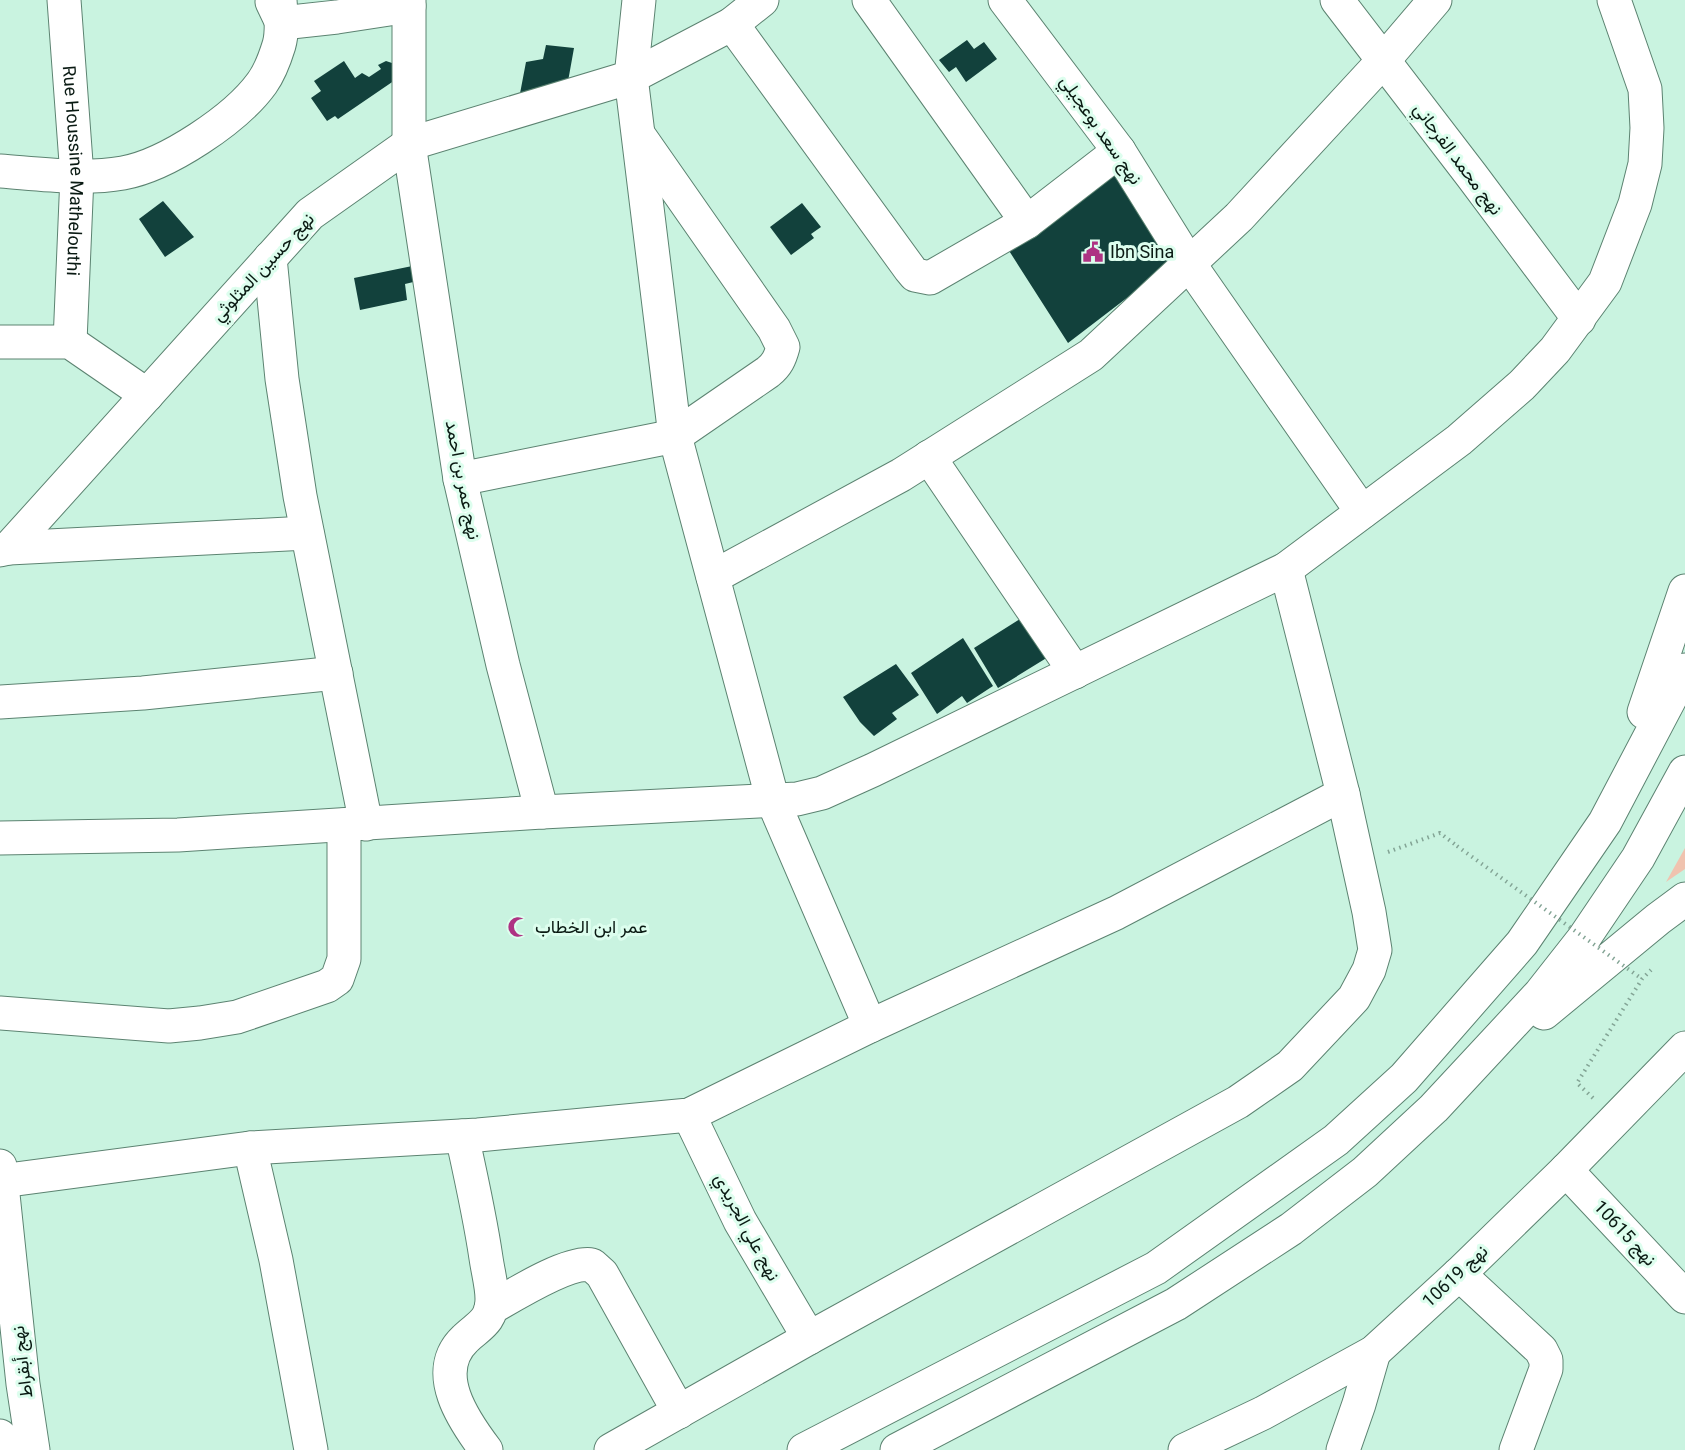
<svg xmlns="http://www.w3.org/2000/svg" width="1685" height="1450" font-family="Roboto,Vazirmatn,sans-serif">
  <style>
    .green { fill: #f0c3af }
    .building { fill: #12413c }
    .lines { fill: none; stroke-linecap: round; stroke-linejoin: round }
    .minor-casing { stroke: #5c8371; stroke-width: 35 }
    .tertiary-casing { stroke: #5c8371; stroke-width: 35 }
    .trunk-casing { stroke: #5c8371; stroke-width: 35 }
    .path { stroke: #83a495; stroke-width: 4; stroke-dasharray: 1.5 4.5; stroke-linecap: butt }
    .minor { stroke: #fff; stroke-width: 33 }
    .tertiary { stroke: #fff; stroke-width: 33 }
    .trunk { stroke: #fff; stroke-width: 33 }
    .path-bridge { stroke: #83a495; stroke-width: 4; stroke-dasharray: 1.5 4.5; stroke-linecap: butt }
    .labels { text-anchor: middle; stroke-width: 6; stroke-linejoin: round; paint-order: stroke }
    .street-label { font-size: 18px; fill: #0a1a13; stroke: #ddfeee }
    .poi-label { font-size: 18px; fill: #0a1a13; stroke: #ddfeee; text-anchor: start }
  </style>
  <rect width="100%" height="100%" fill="#c9f3e0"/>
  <!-- green -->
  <path class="green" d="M1685 848V869L1666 882Z"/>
  <!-- building -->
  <path class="building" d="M967 40 974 49 984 42 997 59 966 82 956 67 949 72 939 60Z
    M546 45 574 48 567 87 518 104 526 62 543 59Z
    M344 61 355 78 362 73 369 77 381 69 378 65 386 61 392 63 401 76 338 119 335 116 327 121 311 98 321 91 314 81Z
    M1117 160 1179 258 1068 343 1006 246Z
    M163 201 194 237 165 257 139 219Z
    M802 203 821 227 811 234 814 238 791 255 770 227Z
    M422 264 426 279 405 284 407 300 360 310 354 278Z
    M1028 614 1053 654 998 688 974 648Z
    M963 638 993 686 967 703 962 696 937 714 911 673Z
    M896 664 919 695 892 713 897 719 874 736 860 722 843 697Z"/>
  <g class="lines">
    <!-- minor casing -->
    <g class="minor-casing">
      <g id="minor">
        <path id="s1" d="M64 0 77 176 70 342"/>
        <path d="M409 0V144L460 479 503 665 542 812"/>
        <path d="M639 0 631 77 675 436 773 801 870 1026"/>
        <path d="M1005 0 1119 151 1190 265 1362 512"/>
        <path d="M1337 0 1472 176 1579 319"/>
        <path d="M272 2 282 23 337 17 409 6"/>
        <path d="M732 24 910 269 915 275 930 278 1027 222 869 0"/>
        <path d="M0 171C40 174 83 180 123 173 167 165 236 119 262 83 270 72 275 58 279 45 283 31 281 15 280 0"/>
        <path d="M1027 222 1119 151"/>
        <path d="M270 258 282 379 300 496 366 824"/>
        <path d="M0 342H70L147 395"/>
        <path d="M929 457 1075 672"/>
        <path d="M460 479 675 436 768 372C777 365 780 358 783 347L774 329 640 137"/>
        <path d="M9 548 307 533"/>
        <path d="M0 550 9 548 310 214 409 144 631 77 732 24 762 0"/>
        <path d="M713 577 901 475 1091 355 1239 217 1383 61 1435 0"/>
        <path d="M0 702 143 693 336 673"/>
        <path d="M0 838 178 835 542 812 797 799 822 793 873 770 1286 569 1459 440 1522 385 1555 350 1605 282 1635 204 1645 164 1647 128 1645 89 1614 0"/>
        <path d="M0 1013 169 1026 200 1023 237 1017 327 986 337 979 344 959V825"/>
        <path d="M689 1115 740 1221 809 1338"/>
        <path d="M462 1136C471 1177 480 1217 486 1258 488 1272 492 1286 492 1299 492 1322 478 1326 465 1339 430 1372 464 1421 486 1450"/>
        <path d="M250 1148 276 1260 311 1450"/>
        <path d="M1566 1170 1685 1297"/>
        <path d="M2 1181 250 1148 478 1135 689 1115 870 1026 1116 913 1343 794"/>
        <path d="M1459 1274 1541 1350 1546 1360V1369L1516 1450"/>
        <path d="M491 1308C512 1296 569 1260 592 1265L602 1274 679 1412"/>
        <path d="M611 1450 809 1338 1238 1102 1290 1066 1354 998 1369 970 1375 950 1369 912 1343 794 1286 569"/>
        <path d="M1185 1450 1263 1413 1374 1352 1459 1274 1566 1170 1685 1048"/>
        <path d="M1343 1450 1359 1404 1374 1352"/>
      </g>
    </g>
    <!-- tertiary casing -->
    <g class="tertiary-casing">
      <path id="tertiary" d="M0 1166 23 1384 33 1450
        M0 1436 3 1450"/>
    </g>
    <!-- trunk casing -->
    <g class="trunk-casing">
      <path id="trunk" d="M1644 712 1685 591
        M1544 1013 1658 919 1685 899
        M804 1450 1156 1268 1336 1140 1404 1078 1522 943 1605 822 1685 670
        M897 1450 1176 1304 1291 1229 1365 1172 1434 1108 1540 994 1584 938 1638 858 1685 772"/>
    </g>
    <!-- path -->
    <path class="path" d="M1388 852 1440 833 1457 846
      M1593 1098 1577 1083 1642 979 1651 970"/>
    <!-- minor -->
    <use href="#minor" class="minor"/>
    <!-- tertiary -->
    <use href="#tertiary" class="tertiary"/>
    <!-- trunk -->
    <use href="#trunk" class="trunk"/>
    <!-- path-bridge -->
    <path class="path-bridge" d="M1457 846 1642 979"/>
  </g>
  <!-- icons -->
  <defs>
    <g id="civic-bare" transform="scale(1.62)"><path d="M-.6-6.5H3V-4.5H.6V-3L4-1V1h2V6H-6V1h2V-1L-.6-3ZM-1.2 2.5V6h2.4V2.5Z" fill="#ae3283" stroke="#ddfeee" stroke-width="2.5" paint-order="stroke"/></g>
    <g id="mosque-bare" transform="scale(1.62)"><path d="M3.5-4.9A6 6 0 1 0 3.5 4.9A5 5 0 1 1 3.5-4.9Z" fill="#ae3283" stroke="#ddfeee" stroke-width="2.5" paint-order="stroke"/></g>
  </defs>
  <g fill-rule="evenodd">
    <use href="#civic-bare" x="1093" y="252"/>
    <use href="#mosque-bare" x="518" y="927"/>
  </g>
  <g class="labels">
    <!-- street labels -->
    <g class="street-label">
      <text transform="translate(1101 130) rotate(55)" y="6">نهج سعد بوعجيلي</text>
      <text transform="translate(1458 159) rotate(53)" y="6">نهج محمد الفرجاني</text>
      <text dy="6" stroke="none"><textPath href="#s1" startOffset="171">Rue Houssine Mathelouthi</textPath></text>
      <text transform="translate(263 267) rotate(-47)" y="6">نهج حسين المثلوثي</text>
      <text transform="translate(463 480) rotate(79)" y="6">نهج عمر بن احمد</text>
      <text transform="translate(747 1227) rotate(62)" y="6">نهج علي الجريدي</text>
      <text transform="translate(1625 1233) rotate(47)" y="6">نهج 10615</text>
      <text transform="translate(1455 1276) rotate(-43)" y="6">نهج 10619</text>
      <text transform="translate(22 1362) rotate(-97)" y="6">نهج أبقراط</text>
    </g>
    <!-- poi labels -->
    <g class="poi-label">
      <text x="1110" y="258">Ibn Sina</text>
      <text x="535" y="933">عمر ابن الخطاب</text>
    </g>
  </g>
</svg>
